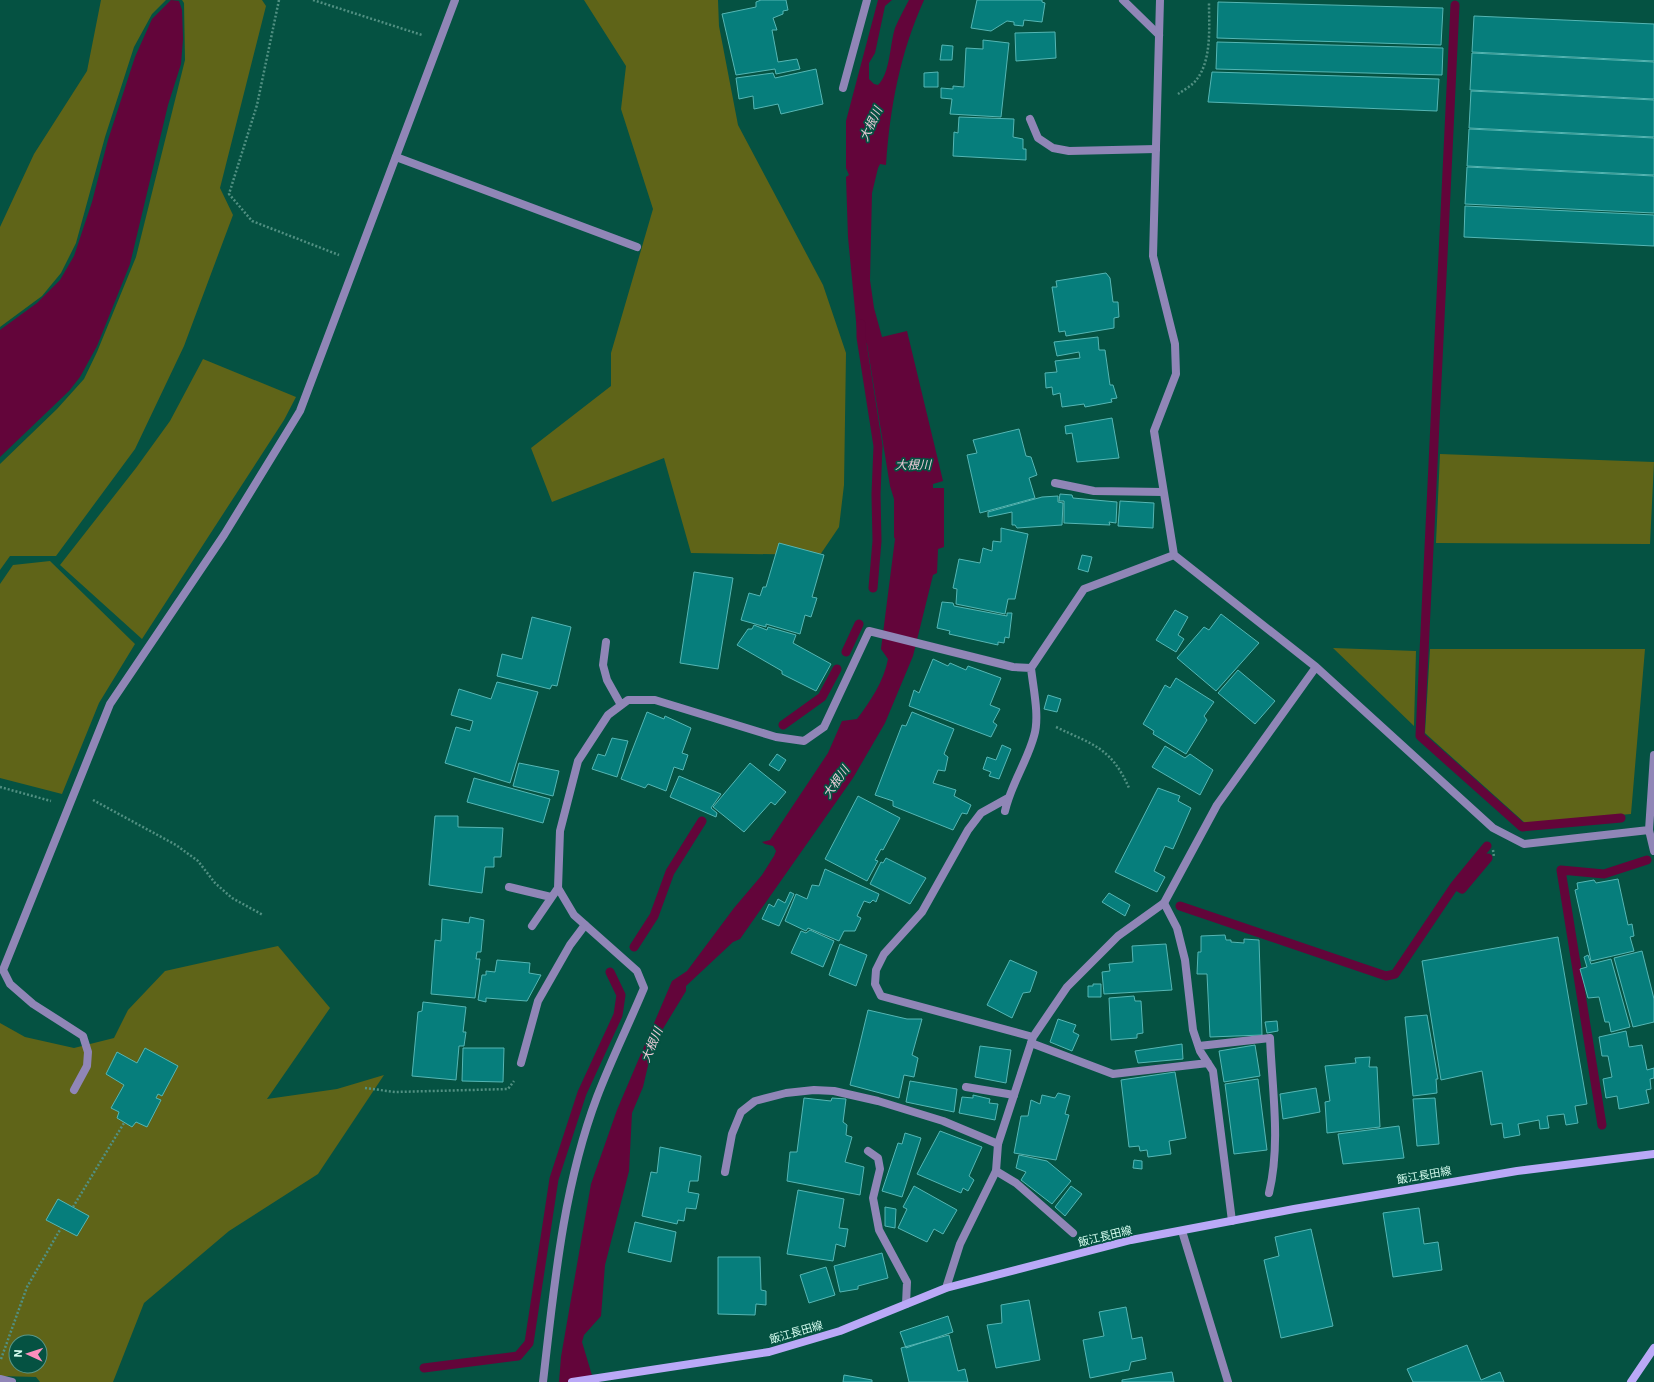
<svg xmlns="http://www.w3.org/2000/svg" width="1654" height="1382" font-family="Roboto,'Noto Sans JP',sans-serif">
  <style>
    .green { fill: #5f6418; fill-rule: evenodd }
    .water { fill: #63053a }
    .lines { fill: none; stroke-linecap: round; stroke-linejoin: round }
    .stream { stroke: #63053a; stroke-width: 9 }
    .building { fill: #067e7c; stroke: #55b6b4 }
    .path { stroke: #519082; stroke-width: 2.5; stroke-dasharray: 2 2; stroke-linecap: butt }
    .lane { stroke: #9086b7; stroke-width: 8 }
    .street { stroke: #9086b7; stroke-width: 8 }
    .secondary { stroke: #baa9f7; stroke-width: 8 }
    .labels { text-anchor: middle; stroke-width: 3.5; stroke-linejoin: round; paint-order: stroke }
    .street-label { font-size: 11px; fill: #d4fcef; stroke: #055242 }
    .water-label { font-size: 12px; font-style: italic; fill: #ecccd8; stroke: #055242 }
  </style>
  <rect width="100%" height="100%" fill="#055242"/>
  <!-- green -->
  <path class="green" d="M101 0H166L152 14 134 47 105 137 76 243 61 273 42 296 0 327V227L34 154 87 71Z
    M182 0H262L266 6 220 188 233 215 184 346 135 449 56 556H10L0 570V464L57 409 84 379 97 352 136 257 185 60 184 3Z
    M584 0H718L719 26 738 125 823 285 846 353 844 485 839 527 820 555 691 553 664 458 552 502 531 448 611 386V353L653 209 621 109 626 66Z
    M203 359 296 397 284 420 142 639 60 565 136 468 170 421Z
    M1440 454 1654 462 1650 544 1436 543Z
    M50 561 135 644 99 703 62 794 0 778V584L13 565Z
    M1333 648 1416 651 1414 726Z
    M1430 649H1645L1631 814 1525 823 1425 733Z
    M278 946 330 1008 267 1099 337 1089 384 1075 318 1174 229 1231 144 1303 113 1382H40L36 1377 0 1376V1023L25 1037 74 1048 114 1038 128 1010 165 971ZM16 1342H40V1366H16Z"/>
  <!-- water -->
  <path class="water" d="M171 0 179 1 182 10 183 39 181 64 168 105 130 264 97 346 80 377 69 391 0 457V330L37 303 60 280 74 256 92 202 108 140 135 57 152 19Z
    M878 0H892L885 6 875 53 869 63V79L874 84 878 85C890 74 890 44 895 28 899 19 904 9 909 0H924C900 53 890 107 886 165L880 164 878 168 872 193 870 280 874 308 882 337 907 331 943 481 933 484V488H944V547L938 549 937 573 933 575 913 656 885 723 853 778 740 939 733 942 686 986V991L661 1032 650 1057 643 1087 632 1113 629 1171 605 1265 601 1316 584 1335 582 1342 594 1382H559L561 1357 591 1184 617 1110 672 981 687 971 734 908 762 875 774 856 776 851 773 846 765 844 762 842 770 840 828 753 842 721 857 719C870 702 884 681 888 659L881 649 895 539 894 537V499L890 486 867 344 857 331 848 237 846 177 849 175 846 168V121Z"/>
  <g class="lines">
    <!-- stream -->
    <path class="stream" d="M1455 5 1420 736 1522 827 1621 818
      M861 324V337L878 446 876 494 877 541 873 588
      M846 652 859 624
      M783 725 822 697 837 669
      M1455 885 1462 889 1488 858
      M1180 906 1386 976 1395 974 1455 885 1487 846
      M634 947 654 916 670 872 702 821
      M1602 1125 1561 870 1604 874 1647 860
      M424 1368 518 1356 529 1343 554 1179 582 1093 618 1015 621 995 610 972"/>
  </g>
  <!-- building -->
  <path class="building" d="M761 0H786L788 10 783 11V14L773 18 777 30H772L778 62 797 59 800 69 776 74 775 69 736 75 722 14 756 7V2Z
    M977 0H1042V2L1045 3 1042 22 1024 20 1023 26 1014 25V22L1007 21 991 31 971 28Z
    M1218 2 1443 8 1441 45 1217 38Z
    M1474 16 1654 24V61L1472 52Z
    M1055 32 1056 58 1016 61 1015 33Z
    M983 40 1009 43 1001 117 950 114 952 99 941 98V88L953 89V86L964 87 966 48 983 49Z
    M1217 42 1443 48 1442 75 1216 69Z
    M942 45 953 46 952 60H940Z
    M1472 53 1654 62V99L1470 90Z
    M816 69 823 104 781 114 778 104 754 109 753 96 739 99 736 78 773 73 775 78Z
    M938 72V87H924V73Z
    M1212 72 1439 79 1437 111 1208 102Z
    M1471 91 1654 100V137L1469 128Z
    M959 117 1014 119 1013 137 1023 139V149H1026V160L953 156 954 132 958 133Z
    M1469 129 1654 138V175L1467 166Z
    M1467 167 1654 176V213L1465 204Z
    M1465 206 1654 215V246L1464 237Z
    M1106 273 1110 278 1113 302H1118L1119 317 1114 318V328L1066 336 1065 331 1059 332 1052 287H1057L1056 281Z
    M1098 337 1099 350H1105L1110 385H1113L1117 398 1111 399 1112 402 1085 407 1084 404 1062 407 1060 393 1053 395 1052 387 1046 388 1045 373 1057 372 1055 361 1080 358 1079 352 1057 356 1054 342Z
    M1112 418 1119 458 1077 462 1072 433 1066 434 1065 426Z
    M1019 429 1026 456 1031 457 1037 475 1029 478 1035 498 980 513 967 455 977 453 973 440Z
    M1060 494 1072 495 1073 498 1117 502 1116 523 1109 522 1110 525 1064 523V501H1059Z
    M1058 496V502L1063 503 1062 525 1017 528 1015 525H1012V512L988 517V512L1042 497Z
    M1120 501 1154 503 1153 528 1118 526Z
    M1001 528 1028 534 1015 599H1008L1005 614 956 604 957 589 953 588 959 559 980 563 983 548 992 551 993 541 1001 542Z
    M779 543 824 555 812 597 817 598 811 617 805 615 800 634 766 624V627L741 620 749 593 760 596 763 587H766Z
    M1082 555 1092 557 1088 572 1078 569Z
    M694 572 733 578 718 669 680 663Z
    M942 602 953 603 954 606 1007 616V613H1012L1009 638 1005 637 1004 643 998 642V645L949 634 950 631 937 628Z
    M1175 610 1188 617 1178 635 1184 639 1176 652 1156 640Z
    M1221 614 1259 643 1216 691 1177 658 1204 627 1209 630Z
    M532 617 571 627 557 686 552 685 550 689 497 676 502 654 522 659Z
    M754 625 767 630 768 627 796 635 793 643 831 664 816 691 782 674V671L737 645 748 629H752Z
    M933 659 948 666 950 663 966 670 968 666 1001 678 990 705 1000 709 993 722 997 725 991 737 909 706 914 690 919 693Z
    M1238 670 1275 701 1255 724 1218 693Z
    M1176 678 1214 702 1204 716 1207 720 1186 754 1153 734 1154 731 1143 724 1165 685 1170 688Z
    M497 682 538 692 510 783 445 763 456 727 470 731 473 721 451 715 459 689 491 699Z
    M1048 695 1061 699 1057 712 1044 709Z
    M647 712 664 719 665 716 691 728 682 753 688 755 683 770 674 767 666 791 648 784 645 788 621 779Z
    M912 712 954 729 944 754 948 757 945 771 938 770 933 783 956 790 954 796 971 805 967 814 962 813 953 830 893 806V801L875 795 902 725 906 726Z
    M612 738 628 741 617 777 592 769 598 754 605 756Z
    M1002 745 1011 749 999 779 989 776 991 772 983 769 987 757 996 760Z
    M1165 746 1185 758 1190 754 1213 770 1200 795 1152 767Z
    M777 754 786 760 779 771 769 765Z
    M519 763 559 771 553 796 513 786Z
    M750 763 786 792 775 805 771 802 744 832 713 807Z
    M679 776 721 794 711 808 717 813 716 817 670 797Z
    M474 778 550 799 543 823 467 802Z
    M1158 788 1180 796 1178 801 1191 808 1173 849 1165 846 1154 871 1165 877 1157 892 1115 872Z
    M858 796 900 818 883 850 881 849 875 860 878 861 867 881 825 859Z
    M435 816H458V827L503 828 501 857H494V867H485L482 893 429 885Z
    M886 858 926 878 910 904 870 884 881 862 883 863Z
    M825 869 879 894 876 902 873 900 870 903 864 901 857 916 861 918 855 931H844L839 941 808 928 806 931 785 921 796 894 807 899 812 885 819 886Z
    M1618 879 1628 925 1632 924 1634 936 1630 937 1634 951 1591 961 1575 890 1578 889 1577 883 1594 880 1596 883Z
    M790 892 794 894 779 926 762 919 769 904 774 907 778 899 785 903Z
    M1109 893 1130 905 1125 916 1102 902Z
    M470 917 484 920 481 952H477L476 959H480L475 998 431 994 435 940 441 941 442 919 469 923Z
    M810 930 834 941 823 967 791 953 801 931 806 933Z
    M1225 935 1226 940H1231V942L1244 943V939L1259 940 1262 1035 1210 1037 1207 974H1197L1198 952H1201V936Z
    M1558 937 1587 1104 1575 1106 1578 1123 1566 1125 1564 1114 1547 1116 1549 1128 1540 1129 1539 1120 1518 1124 1520 1135 1504 1138 1502 1123 1491 1125 1482 1071 1441 1080 1422 961Z
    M840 944 867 955 856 986 829 975Z
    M1166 944 1172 990 1104 994 1102 972 1110 971 1109 964 1133 962 1132 946Z
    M1642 951 1654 999V1022L1633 1027 1614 958Z
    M1588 955 1591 964 1611 959 1630 1027 1611 1032 1609 1022H1605L1599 997 1588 998 1580 969 1587 967 1584 957Z
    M497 960 530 963 529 973 541 975 527 1001 486 998V1002L478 1000 482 975H486V971L495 972Z
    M1010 960 1037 972 1030 992 1023 993 1012 1018 987 1005Z
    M1093 984H1101V997H1088V986H1093Z
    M1134 996 1135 1001H1141L1143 1033 1137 1034V1038L1111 1040 1109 998Z
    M423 1002 466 1007 463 1032H466L464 1046H459L456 1080 412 1076 418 1012 422 1011Z
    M868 1010 907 1019H922L912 1055 918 1058 914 1077 904 1075 899 1098 850 1085Z
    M1427 1015 1438 1079H1436L1437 1093 1413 1096 1405 1017Z
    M1058 1019 1076 1025 1073 1032 1079 1035 1072 1051 1050 1042Z
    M1277 1021 1278 1031 1267 1033 1265 1022Z
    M1626 1031 1629 1047 1642 1045 1647 1070 1654 1068V1078L1650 1079 1651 1089 1646 1090 1649 1103 1619 1109 1617 1096 1606 1098 1603 1079 1612 1077 1608 1056H1602L1599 1037Z
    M1182 1044 1183 1059 1138 1063 1135 1051Z
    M1255 1045 1260 1076 1224 1082 1219 1051Z
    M980 1046 1011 1050 1006 1083 975 1077Z
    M145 1048 178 1066 162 1096 158 1094 156 1098 161 1100 147 1127 136 1122 132 1127 117 1118 119 1112 111 1108 124 1085 106 1074 117 1052 137 1063Z
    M463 1048H504L503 1082 462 1081Z
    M1370 1057 1369 1067H1377L1380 1127 1327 1133 1325 1102 1330 1101 1325 1066 1356 1063 1355 1058Z
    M1175 1072 1186 1138 1169 1141 1171 1154 1148 1157 1147 1150 1140 1151 1139 1146 1129 1147 1121 1080Z
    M1258 1079 1267 1150 1234 1154 1225 1084Z
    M910 1081 957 1089 954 1112 906 1102Z
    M1316 1088 1320 1112 1283 1119 1280 1094Z
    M1058 1093 1070 1096 1065 1114 1069 1115 1056 1160 1014 1153 1021 1116H1028L1031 1100 1040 1104 1042 1095 1055 1098Z
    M973 1095 990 1099 989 1103 998 1104 995 1120 959 1113 962 1097 973 1098Z
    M804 1098 831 1101 832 1098 846 1099 843 1122 847 1125 846 1135 852 1137 845 1162 864 1167 860 1195 787 1181 790 1152H797Z
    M1435 1098 1439 1144 1417 1146 1413 1099Z
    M1399 1126 1404 1158 1343 1164 1338 1134Z
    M940 1131 982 1147 969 1176 974 1180 968 1191 963 1188 961 1193 917 1174Z
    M905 1133 921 1138 902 1197 882 1191 898 1143 902 1144Z
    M660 1147 701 1156 698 1181H690L688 1192 699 1194 696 1209 686 1208 684 1221 678 1220 677 1224 642 1216 651 1172 657 1173Z
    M1019 1155 1047 1161 1071 1181 1052 1204 1021 1180 1026 1172 1016 1168Z
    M1134 1160 1142 1161V1169L1133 1168Z
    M914 1186 957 1210 943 1234 934 1229 927 1242 898 1228 907 1209 903 1207Z
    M1071 1186 1082 1194 1065 1216 1055 1207Z
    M798 1190 844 1199 839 1228 848 1229 845 1247 836 1244 833 1261 787 1254Z
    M58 1199 89 1216 77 1236 46 1220Z
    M885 1207 896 1209 895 1228 885 1226Z
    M1419 1208 1424 1244 1438 1242 1442 1270 1393 1277 1383 1213Z
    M635 1222 676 1232 671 1262 628 1252Z
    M1311 1229 1333 1326 1281 1338 1264 1260 1279 1256 1275 1237Z
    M882 1253 888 1278 858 1286V1289L840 1292 834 1266Z
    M718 1257H760L761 1290 766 1291V1305L756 1304 755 1315 718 1314Z
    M826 1267 835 1295 809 1303 800 1275Z
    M1029 1300 1040 1360 996 1368 987 1325 1002 1323 1001 1305Z
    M1126 1307 1132 1339 1142 1337 1146 1359 1131 1362 1129 1370 1090 1378 1083 1340 1104 1336 1099 1312Z
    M948 1316 953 1332 906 1348 900 1332Z
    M949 1335 958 1371 965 1369 968 1382H909L901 1348Z
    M1467 1345 1481 1380 1500 1372 1504 1382H1413L1407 1369Z
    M1172 1372 1174 1382H1122V1380Z
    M844 1375 872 1380V1382H843Z"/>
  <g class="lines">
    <!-- path -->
    <path class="path" d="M279 0 257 105 229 194 252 221 339 255
      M313 0 422 35
      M1178 94C1184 90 1193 85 1197 79 1212 59 1209 26 1209 3
      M1056 727C1093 745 1111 747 1129 788
      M0 787 51 801
      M93 800 176 845 198 861 215 883 232 898 263 915
      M1493 850 1494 857
      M365 1088 395 1092 508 1089 514 1081
      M73 1207 124 1123
      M1 1359 27 1287 61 1228"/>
    <!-- lane -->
    <path class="lane" d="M1123 0 1159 35
      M1030 119 1038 138 1053 148 1069 151 1156 149
      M396 157 637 247
      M1055 483 1094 491 1163 492
      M1164 903 1177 928 1185 960 1193 1030 1200 1051 1213 1071 1232 1221
      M1031 1043 1113 1074 1208 1063
      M1199 1046 1270 1038C1272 1089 1281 1143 1269 1193
      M521 1063 538 1001 570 945 585 925
      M966 1087 1014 1095
      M868 1151 878 1158 880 1169 873 1198 879 1230 907 1282 906 1304
      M996 1171 1016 1183 1073 1233
      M725 1172 732 1134 741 1112 755 1101 786 1093 814 1090 834 1091 878 1101 943 1121 998 1144
      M1182 1231 1228 1382
      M0 1379 12 1382"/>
    <!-- street -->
    <path class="street" d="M1160 0 1153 256 1175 344 1176 374 1154 431 1174 555 1316 667 1493 828 1524 844 1649 830 1654 755
      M843 88 867 0
      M606 642 603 665 607 680 621 705
      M1008 798 981 813 968 830 922 912 884 954 876 970 875 984 881 996 1033 1037
      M1005 811C1011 784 1027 762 1034 736 1040 717 1033 687 1031 668
      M1649 830 1654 851
      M509 887 551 897
      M532 926 558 888
      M74 1090 87 1066 88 1052 83 1036 33 1004 10 984 3 970 110 704 224 535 300 411 455 0
      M946 1288 960 1244 996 1171 998 1144 1033 1037 1067 987 1118 936 1164 903 1217 805 1316 667
      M543 1382C554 1287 563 1187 597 1097 611 1060 629 1024 644 988L637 971 574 915 558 888 560 831 578 761 608 715 628 700H655L776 737 804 741 824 727 869 631 1013 667 1031 668 1084 589 1174 555"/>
    <!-- secondary -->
    <path class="secondary" d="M572 1382 769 1352 840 1331 946 1288 1131 1240 1294 1209 1517 1171 1654 1154
      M1631 1382 1654 1348"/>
  </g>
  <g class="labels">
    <!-- street labels -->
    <g class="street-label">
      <text transform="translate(1424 1175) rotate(-10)" y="4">飯江長田線</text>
      <text transform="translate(1105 1236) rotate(-14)" y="4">飯江長田線</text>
      <text transform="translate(796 1332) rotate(-16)" y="4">飯江長田線</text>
    </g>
    <!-- water labels -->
    <g class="water-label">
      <text transform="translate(871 124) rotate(-65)" y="4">大根川</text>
      <text x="913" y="469">大根川</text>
      <text transform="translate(836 782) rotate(-55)" y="4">大根川</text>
      <text transform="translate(652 1045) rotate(-67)" y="4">大根川</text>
    </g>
  </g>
  <!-- north arrow -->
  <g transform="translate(28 1354) rotate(273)"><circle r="19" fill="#055242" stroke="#589687"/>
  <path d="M0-3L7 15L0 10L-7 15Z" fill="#fd8ebe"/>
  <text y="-6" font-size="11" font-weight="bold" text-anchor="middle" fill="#d4fcef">N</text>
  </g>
</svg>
